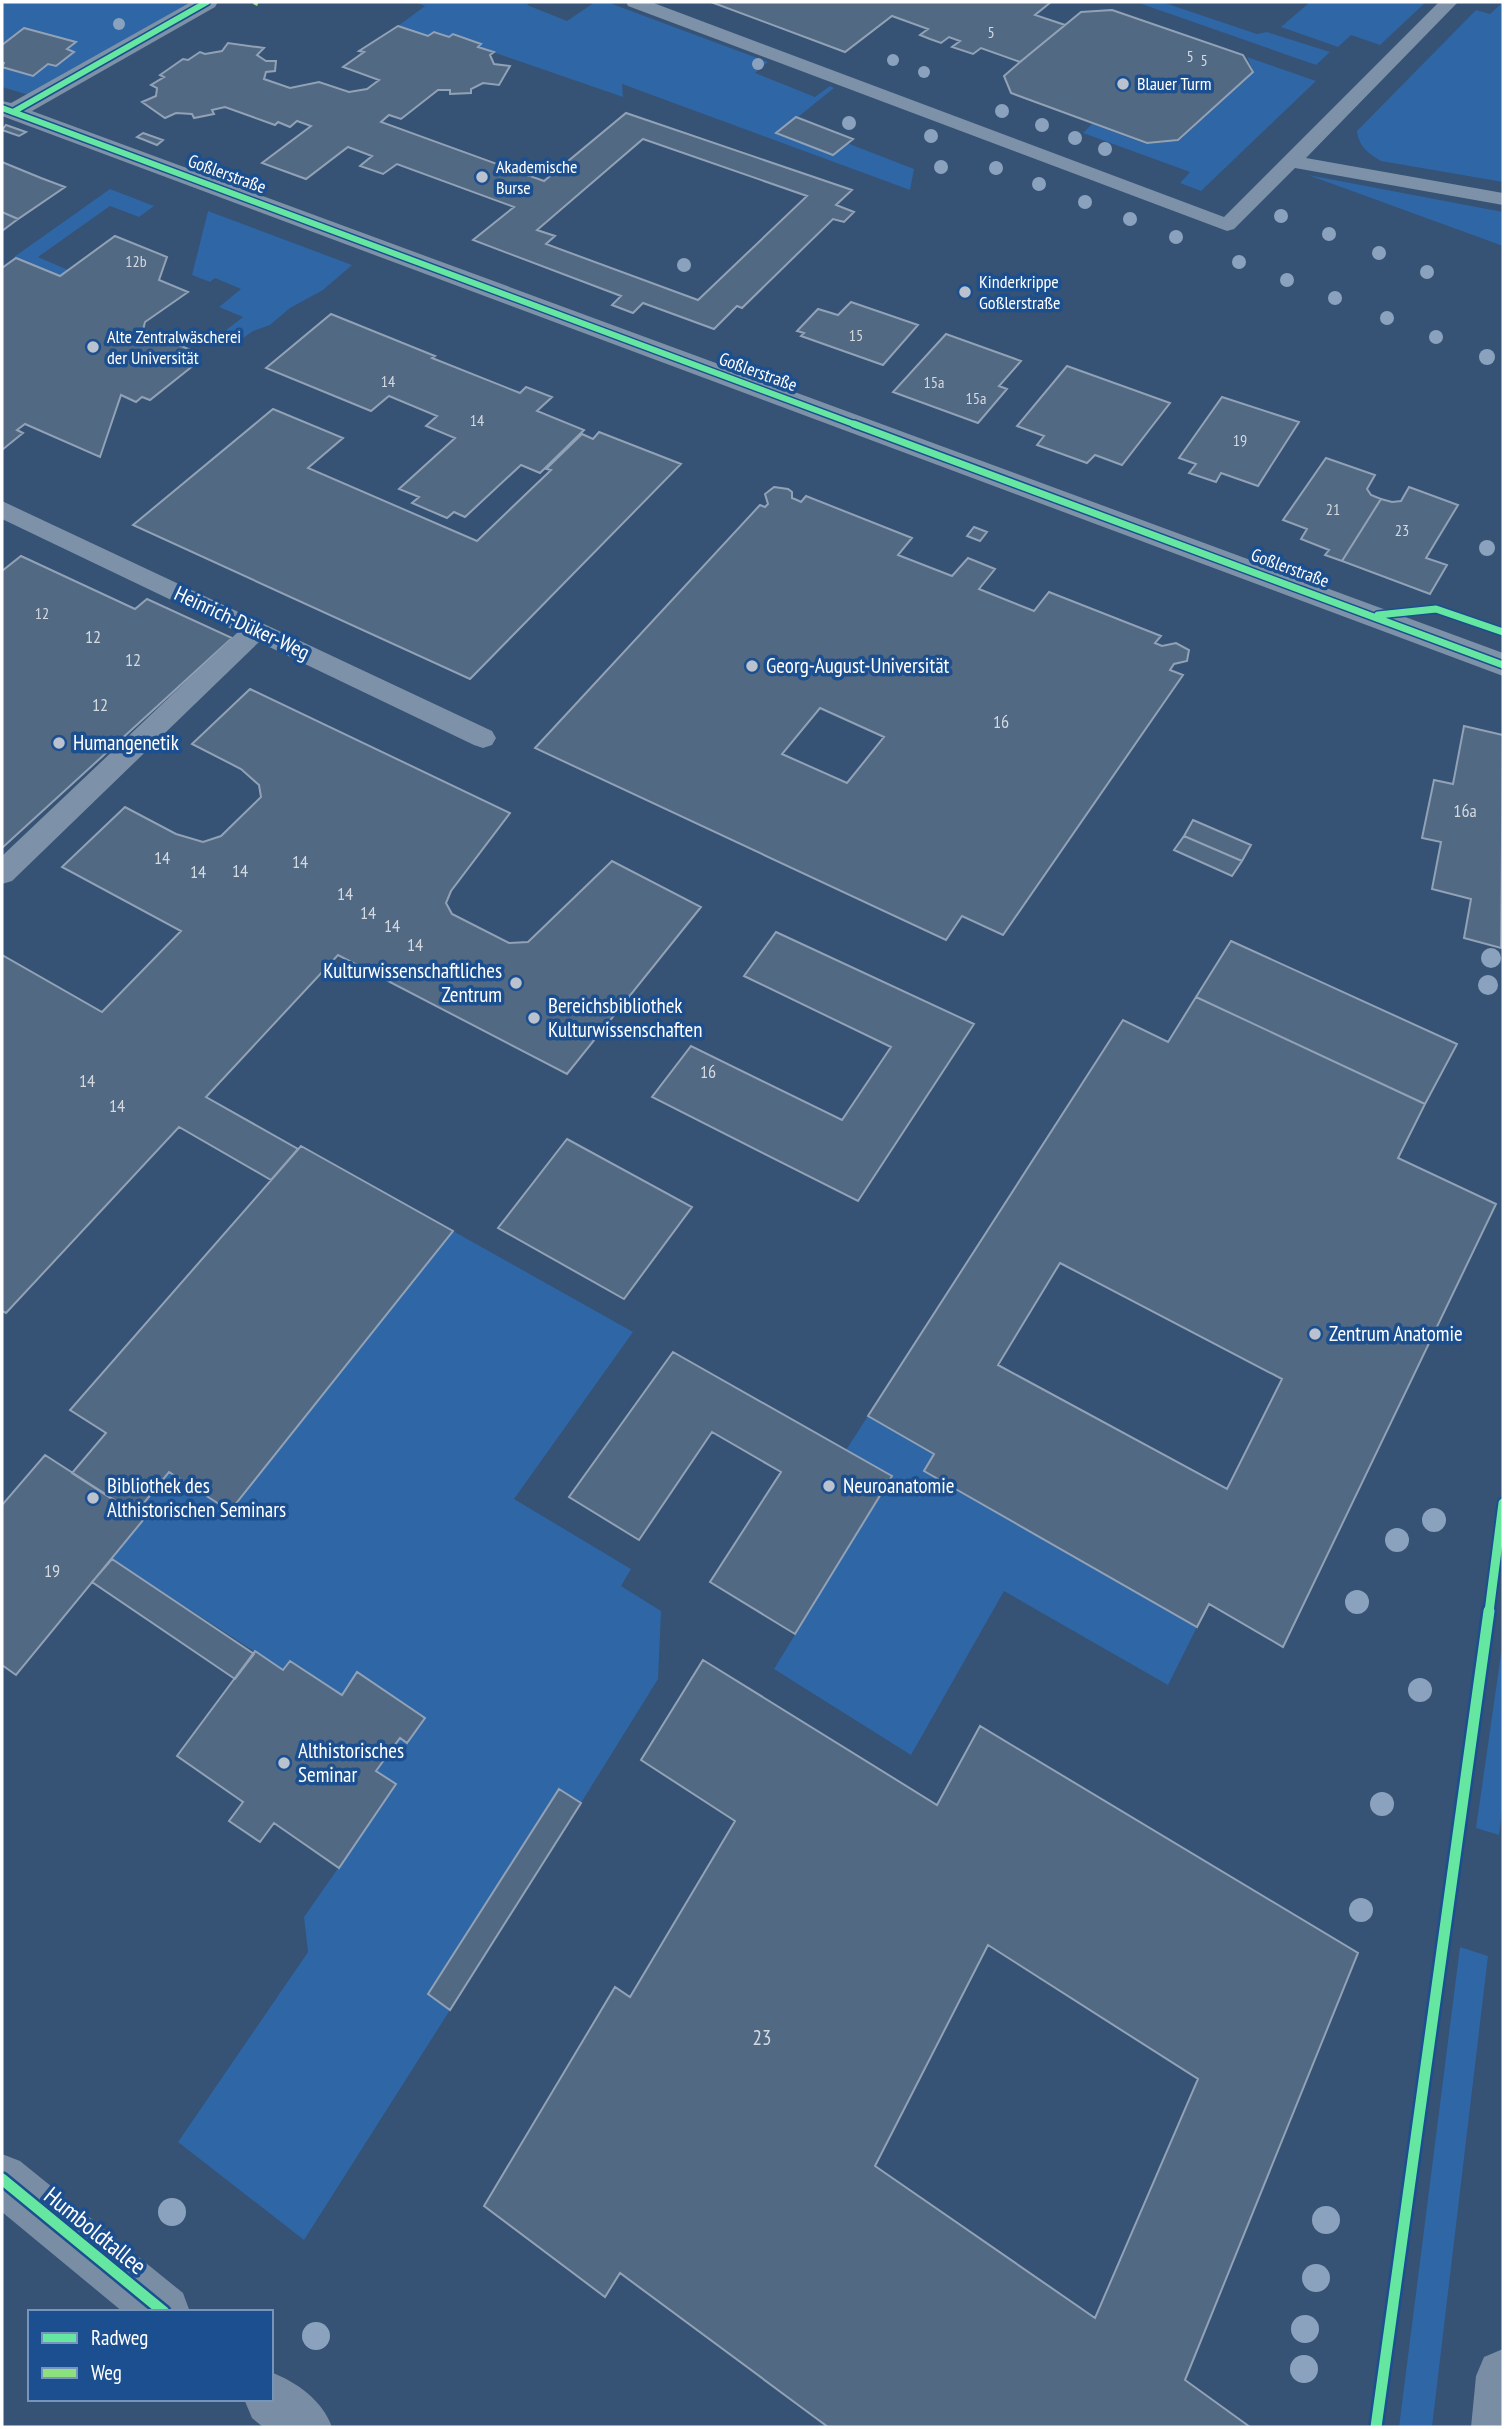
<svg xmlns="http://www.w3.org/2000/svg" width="1505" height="2429" font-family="'PT Sans Narrow',sans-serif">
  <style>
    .green { fill: #2f66a5 }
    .building { fill: #526984; stroke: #92a2b6; stroke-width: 2; fill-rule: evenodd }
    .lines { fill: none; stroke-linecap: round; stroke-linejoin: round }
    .lane { fill: #7d92a8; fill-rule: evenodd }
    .street { fill: #7d92a8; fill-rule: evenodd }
    .secondary { fill: #798da4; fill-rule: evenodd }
    .quiet { stroke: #8de07e; stroke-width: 4.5; stroke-dasharray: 10 4.5; stroke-linecap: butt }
    .cycleway-far3-casing { stroke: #1b4f8f; stroke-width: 9 }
    .cycleway-far2-casing { stroke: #1b4f8f; stroke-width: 10 }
    .cycleway-far1-casing { stroke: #1b4f8f; stroke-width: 13 }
    .cycleway-casing { stroke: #1b4f8f; stroke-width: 16 }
    .cycleway-far3 { stroke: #66e7a1; stroke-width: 6 }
    .cycleway-far2 { stroke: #66e7a1; stroke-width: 7 }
    .cycleway-far1 { stroke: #66e7a1; stroke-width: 9 }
    .cycleway { stroke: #66e7a1; stroke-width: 11 }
    .tree { fill: #8aa2be }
    .poi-dot { fill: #b9c2ce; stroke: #1b4f8f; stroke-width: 2.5 }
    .labels { text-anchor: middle; stroke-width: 7; stroke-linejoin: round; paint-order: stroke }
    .far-number-label { font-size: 16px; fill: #d4dae0 }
    .far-poi-label { font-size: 18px; fill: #fff; stroke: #1b4f8f; text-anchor: start }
    .far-street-label { font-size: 18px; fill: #fff; stroke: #1b4f8f }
    .number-label { font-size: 18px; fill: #d4dae0 }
    .street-label { font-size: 21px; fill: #fff; stroke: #1b4f8f }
    .poi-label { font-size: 21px; fill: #fff; stroke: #1b4f8f; text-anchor: start }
    .near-number-label { font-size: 21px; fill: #d4dae0 }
    .near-street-label { font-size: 24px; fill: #fff; stroke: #1b4f8f }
  </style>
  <rect width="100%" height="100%" fill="#365274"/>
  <!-- green -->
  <path class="green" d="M2 2H192L29 95 2 87V67L33 76 48 64 74 52 67 49 76 43 25 28 2 45Z
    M415 2H531L527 5 567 21 595 2H607L768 62 755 73 815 97 830 86 834 88 777 134 833 155 847 143 914 169 910 190 622 84 623 97 478 47 480 44 453 35C436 42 415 32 398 26L425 6Z
    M1136 2H1162L1257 34 1267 32 1330 52 1316 65Z
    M1310 2H1426L1380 45 1351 35 1338 47 1281 27Z
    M1503 2V182L1381 161C1368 153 1359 147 1357 131L1476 10 1490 14Z
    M1247 57 1316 81 1201 191 1180 183 1190 172 1083 133 1092 124 1146 144 1179 141 1254 72Z
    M1308 175 1503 212V246L1330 183Z
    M110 189 154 206 139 217 110 206 38 257 68 270 60 276 14 257Z
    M208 211 352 265 323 290 290 308 270 325 253 331 239 341 221 334 243 317 219 307 241 289 215 278 210 282 192 275Z
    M453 1231 633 1332 514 1499 631 1569 621 1586 661 1611 658 1679 581 1803 559 1789 428 1994 450 2010 304 2240 178 2142 308 1952 304 1917 396 1785 376 1771 400 1738 408 1743 425 1718 356 1673 342 1695 291 1661 283 1670 112 1559 143 1520 135 1514 169 1472 230 1510Z
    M868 1416 934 1454 925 1471 1197 1627 1168 1685 1004 1591 911 1755 774 1669 892 1476 846 1450Z
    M1503 1640V1800L1499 1835 1476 1828Z
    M1460 1947 1488 1956 1432 2427H1399Z"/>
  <!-- building -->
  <path class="building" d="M711 2H1051L1035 15 1065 25 1020 62 981 48 973 54 952 47 960 41 949 37 941 43 930 39 920 35 928 29 892 16 845 52Z
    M1112 10 1243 55 1253 72 1178 140 1147 143 1011 93 1004 76 1020 62 1081 12Z
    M398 26 428 36 434 32 449 37 453 34 481 44 478 47 494 52 490 55 494 64 510 66 499 85 483 83 471 89V93L450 94V90H438L401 119 389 115 381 122 544 181 626 113 852 190 836 205 854 212 844 222 833 219 742 308 737 306 714 329 643 303 633 313 612 305 621 296 473 240 514 207 397 164 383 174 360 166 372 156 348 147 306 179 262 163 311 126 297 121 290 127 278 122 275 125 225 107 212 110 214 114 194 118 192 114 176 113 165 118 142 102 156 96 157 88 151 85 164 77 160 75 183 59 188 60 200 52 205 54 222 51 228 43 264 48 257 55 266 61H276L275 71 266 72 264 79 290 88 319 82 349 92 367 89 379 80 343 67 364 52 359 51ZM643 139 807 196 698 300 546 244 555 236 537 230Z
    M24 28 76 42 67 49 74 52 56 66 48 64 33 76 2 67 4 63 2 62V45Z
    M796 117 853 139 833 155 776 133Z
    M6 125 26 132 19 136 2 130Z
    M143 133 163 140 157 145 137 137Z
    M2 162 41 178 65 187 18 219 2 212Z
    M2 212 18 219 2 231Z
    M115 236 167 257 159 280 188 292 145 322 143 330 198 353 192 358 199 361 150 400 142 397 136 402 121 395 100 457 25 424 17 430 23 433 2 450V268L16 258 60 276Z
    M851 302 918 325 883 365 801 336 804 333 797 331 818 309 838 315Z
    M331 314 435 356 432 358 520 393 526 387 552 397 537 411 584 430 540 473 521 465 465 517 454 512 447 518 412 503 419 497 399 489 455 438 426 426 437 416 389 396 371 411 266 368Z
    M946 334 1021 361 999 386 1007 389 978 423 893 392Z
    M1067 366 1170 403 1122 465 1095 455 1087 463 1037 445 1044 436 1017 426Z
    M1222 397 1299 422 1258 486 1221 473 1216 482 1189 473 1196 464 1179 458Z
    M273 409 343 438 308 468 477 541 551 470 546 469 582 434 593 439 599 432 681 464 470 679 133 525Z
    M1326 458 1375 475 1367 489 1371 495 1381 499 1342 561 1325 555 1329 550 1301 539 1307 529 1283 520Z
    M774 487 788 489 792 492V498L797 500 801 502 806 496 912 538 898 555 952 576 968 558 995 569 979 589 1034 611 1049 592 1161 636 1155 643 1162 646 1176 643 1189 650 1187 661 1174 664 1170 670 1183 675 1003 935 962 916 946 940 535 748 760 505 765 507 768 504 765 494ZM820 708 884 737 847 783 782 754Z
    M1409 487 1458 505 1426 558 1447 565 1430 594 1342 561 1381 499 1392 502 1401 501Z
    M974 527 987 532 980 541 967 536Z
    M21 556 135 609 147 599 232 638 2 848V571Z
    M250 689 510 813 451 891 446 903 452 914 509 943 528 942 612 861 701 907 567 1074 338 955 206 1097 298 1149 271 1180 179 1127 6 1313 2 1311V955L102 1012 181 931 62 867 125 807 176 834 203 842 221 836 261 797 259 785 241 769 192 744Z
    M1464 726 1503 735 1501 948 1464 938 1471 899 1432 889 1441 842 1422 838 1434 780 1453 784Z
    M1193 820 1251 845 1242 861 1184 836Z
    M1184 836 1242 861 1232 876 1174 850Z
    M776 932 974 1024 858 1201 652 1097 691 1046 842 1120 891 1047 744 976Z
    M1231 941 1457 1044 1425 1104 1196 997Z
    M1196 997 1425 1104 1398 1158 1496 1204 1283 1647 1209 1604 1197 1627 924 1471 934 1454 868 1416 1123 1020 1168 1042ZM1060 1263 1282 1379 1227 1489 998 1365Z
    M567 1139 692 1207 624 1299 498 1228Z
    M301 1146 453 1231 230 1511 169 1472 135 1514 72 1473 106 1433 70 1410Z
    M673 1352 892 1476 795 1634 710 1582 781 1472 712 1432 639 1540 569 1497Z
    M45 1455 144 1519 16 1675 2 1665V1505Z
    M112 1559 254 1654 235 1679 92 1582Z
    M255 1651 283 1670 290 1661 342 1695 357 1672 425 1718 407 1743 400 1738 376 1771 396 1784 339 1868 274 1823 260 1842 229 1821 243 1802 177 1756Z
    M703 1660 937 1805 980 1726 1358 1953 1185 2380 1250 2427H828L620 2273 605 2297 484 2206 615 1987 630 1997 735 1821 641 1760ZM988 1945 1198 2079 1095 2318 875 2166Z
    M559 1789 581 1803 450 2010 428 1994Z"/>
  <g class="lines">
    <!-- lane -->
    <path class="lane" d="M626 2H651L1224 217 1439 2H1458L1306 158 1503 193V205L1295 168 1234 229 1227 231 628 6Z
      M2 501 492 731 496 738 492 745 483 748 474 745 259 642 12 881 2 884V856L238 632 2 519Z"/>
    <!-- street -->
    <path class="street" d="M191 2H218L215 7 32 111 1503 653V676L2 116V101L11 103Z"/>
    <!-- secondary -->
    <path class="secondary" d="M2 2154 20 2161 183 2293 190 2312H123L2 2212Z
      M1503 2349V2427H1471L1476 2376 1484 2357Z
      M271 2372C298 2383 322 2400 332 2427H263L252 2418 244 2399H271Z"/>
    <!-- quiet -->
    <path class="quiet" d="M254 2 258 4"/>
    <!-- cycleway-far3 casing -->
    <g class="cycleway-far3-casing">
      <path id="cycleway-far3" d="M2 108 859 426
        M13 112 207 2"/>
    </g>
    <!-- cycleway-far2 casing -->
    <g class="cycleway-far2-casing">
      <path id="cycleway-far2" d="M854 424 1503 665
        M1378 615 1436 609 1503 632"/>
    </g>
    <!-- cycleway-far1 casing -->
    <g class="cycleway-far1-casing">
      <path id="cycleway-far1" d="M1489 1612 1503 1503"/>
    </g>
    <!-- cycleway casing -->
    <g class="cycleway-casing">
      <path id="cycleway" d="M2 2179 164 2312
        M1376 2427 1489 1611"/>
    </g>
    <!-- cycleway-far3 -->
    <use href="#cycleway-far3" class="cycleway-far3"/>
    <!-- cycleway-far2 -->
    <use href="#cycleway-far2" class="cycleway-far2"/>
    <!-- cycleway-far1 -->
    <use href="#cycleway-far1" class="cycleway-far1"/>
    <!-- cycleway -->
    <use href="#cycleway" class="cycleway"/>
  </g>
  <!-- trees -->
  <g class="tree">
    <circle cx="119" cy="24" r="6"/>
    <circle cx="893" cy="60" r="6"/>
    <circle cx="758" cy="64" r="6"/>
    <circle cx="924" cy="72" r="6"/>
    <circle cx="1002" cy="111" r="7"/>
    <circle cx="849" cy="123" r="7"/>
    <circle cx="1042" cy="125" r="7"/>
    <circle cx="931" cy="136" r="7"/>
    <circle cx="1075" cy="138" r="7"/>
    <circle cx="1105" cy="149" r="7"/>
    <circle cx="941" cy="167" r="7"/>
    <circle cx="996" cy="168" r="7"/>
    <circle cx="1039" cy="184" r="7"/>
    <circle cx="1085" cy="202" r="7"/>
    <circle cx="1281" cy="216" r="7"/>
    <circle cx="1130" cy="219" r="7"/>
    <circle cx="1329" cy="234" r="7"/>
    <circle cx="1176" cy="237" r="7"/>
    <circle cx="1379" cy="253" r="7"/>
    <circle cx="1239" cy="262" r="7"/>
    <circle cx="684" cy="265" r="7"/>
    <circle cx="1427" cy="272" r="7"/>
    <circle cx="1287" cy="280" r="7"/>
    <circle cx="1335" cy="298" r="7"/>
    <circle cx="1387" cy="318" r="7"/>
    <circle cx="1436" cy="337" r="7"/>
    <circle cx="1487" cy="357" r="8"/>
    <circle cx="1487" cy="548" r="8"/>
    <circle cx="1491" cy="958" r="10"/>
    <circle cx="1488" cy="985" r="10"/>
    <circle cx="1434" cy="1520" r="12"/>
    <circle cx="1397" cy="1540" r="12"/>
    <circle cx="1357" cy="1602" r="12"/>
    <circle cx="1420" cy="1690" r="12"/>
    <circle cx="1382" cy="1804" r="12"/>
    <circle cx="1361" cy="1910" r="12"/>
    <circle cx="172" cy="2212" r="14"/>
    <circle cx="1326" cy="2220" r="14"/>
    <circle cx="1316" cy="2278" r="14"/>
    <circle cx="1305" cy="2329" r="14"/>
    <circle cx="316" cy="2336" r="14"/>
    <circle cx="1304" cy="2369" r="14"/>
  </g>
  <!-- markers -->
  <g class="poi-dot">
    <circle cx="1123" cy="84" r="7"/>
    <circle cx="482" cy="177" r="7"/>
    <circle cx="965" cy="292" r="7"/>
    <circle cx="93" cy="347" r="7"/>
    <circle cx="752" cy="666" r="7"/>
    <circle cx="59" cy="743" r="7"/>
    <circle cx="516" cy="983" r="7"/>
    <circle cx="534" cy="1018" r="7"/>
    <circle cx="1315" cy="1334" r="7"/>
    <circle cx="829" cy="1486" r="7"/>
    <circle cx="93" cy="1498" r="7"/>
    <circle cx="284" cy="1763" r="7"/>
  </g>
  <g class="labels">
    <!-- far-number labels -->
    <g class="far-number-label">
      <text x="991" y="38">5</text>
      <text x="1190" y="62">5</text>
      <text x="1204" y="66">5</text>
      <text x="136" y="267">12b</text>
      <text x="856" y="341">15</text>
      <text x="388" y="387">14</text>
      <text x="934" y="388">15a</text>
      <text x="976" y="404">15a</text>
      <text x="477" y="426">14</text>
      <text x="1240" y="446">19</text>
      <text x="1333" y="515">21</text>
      <text x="1402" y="536">23</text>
      <text x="42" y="619">12</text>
    </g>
    <!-- far-poi labels -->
    <g class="far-poi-label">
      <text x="1137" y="90">Blauer Turm</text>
      <text x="496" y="173">Akademische<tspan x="496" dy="21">Burse</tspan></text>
      <text x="979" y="288">Kinderkrippe<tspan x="979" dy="21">Goßlerstraße</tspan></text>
      <text x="107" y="343">Alte Zentralwäscherei<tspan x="107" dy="21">der Universität</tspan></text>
    </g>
    <!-- far-street labels -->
    <g class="far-street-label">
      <text transform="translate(227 174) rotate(20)" y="6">Goßlerstraße</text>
      <text transform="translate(758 372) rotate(20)" y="6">Goßlerstraße</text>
      <text transform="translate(1290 568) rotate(20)" y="6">Goßlerstraße</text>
    </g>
    <!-- number labels -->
    <g class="number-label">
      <text x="93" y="643">12</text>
      <text x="133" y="666">12</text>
      <text x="100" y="711">12</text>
      <text x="1001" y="728">16</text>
      <text x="1465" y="817">16a</text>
      <text x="162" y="864">14</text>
      <text x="300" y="868">14</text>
      <text x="240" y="877">14</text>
      <text x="198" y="878">14</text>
      <text x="345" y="900">14</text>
      <text x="368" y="919">14</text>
      <text x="392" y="932">14</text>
      <text x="415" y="951">14</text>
      <text x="708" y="1078">16</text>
      <text x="87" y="1087">14</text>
      <text x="117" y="1112">14</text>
      <text x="52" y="1577">19</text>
    </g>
    <!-- street labels -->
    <g class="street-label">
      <text transform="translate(242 623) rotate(25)" y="7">Heinrich-Düker-Weg</text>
    </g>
    <!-- poi labels -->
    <g class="poi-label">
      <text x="766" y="673">Georg-August-Universität</text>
      <text x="73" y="750">Humangenetik</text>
      <text x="502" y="978" text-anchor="end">Kulturwissenschaftliches<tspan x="502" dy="24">Zentrum</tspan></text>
      <text x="548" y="1013">Bereichsbibliothek<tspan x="548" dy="24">Kulturwissenschaften</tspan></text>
      <text x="1329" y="1341">Zentrum Anatomie</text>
      <text x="107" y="1493">Bibliothek des<tspan x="107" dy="24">Althistorischen Seminars</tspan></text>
      <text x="843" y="1493">Neuroanatomie</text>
      <text x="298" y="1758">Althistorisches<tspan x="298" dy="24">Seminar</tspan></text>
    </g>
    <!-- near-number labels -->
    <g class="near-number-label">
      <text x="762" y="2045">23</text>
    </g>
    <!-- near-street labels -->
    <g class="near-street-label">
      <text transform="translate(95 2231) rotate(39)" y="8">Humboldtallee</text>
    </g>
  </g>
  <!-- border -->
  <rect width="1505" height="2429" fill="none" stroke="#ffffff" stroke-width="7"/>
  <!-- legend -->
  <rect x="28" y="2310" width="245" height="91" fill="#1b4f8f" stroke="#7695bc" stroke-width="2"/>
  <rect x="42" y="2333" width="35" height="10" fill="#66e7a1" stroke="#7695bc" stroke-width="2"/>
  <text x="91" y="2345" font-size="21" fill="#ffffff">Radweg</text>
  <rect x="42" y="2368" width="35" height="10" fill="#8de07e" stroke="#7695bc" stroke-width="2"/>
  <text x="91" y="2380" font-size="21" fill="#ffffff">Weg</text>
</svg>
